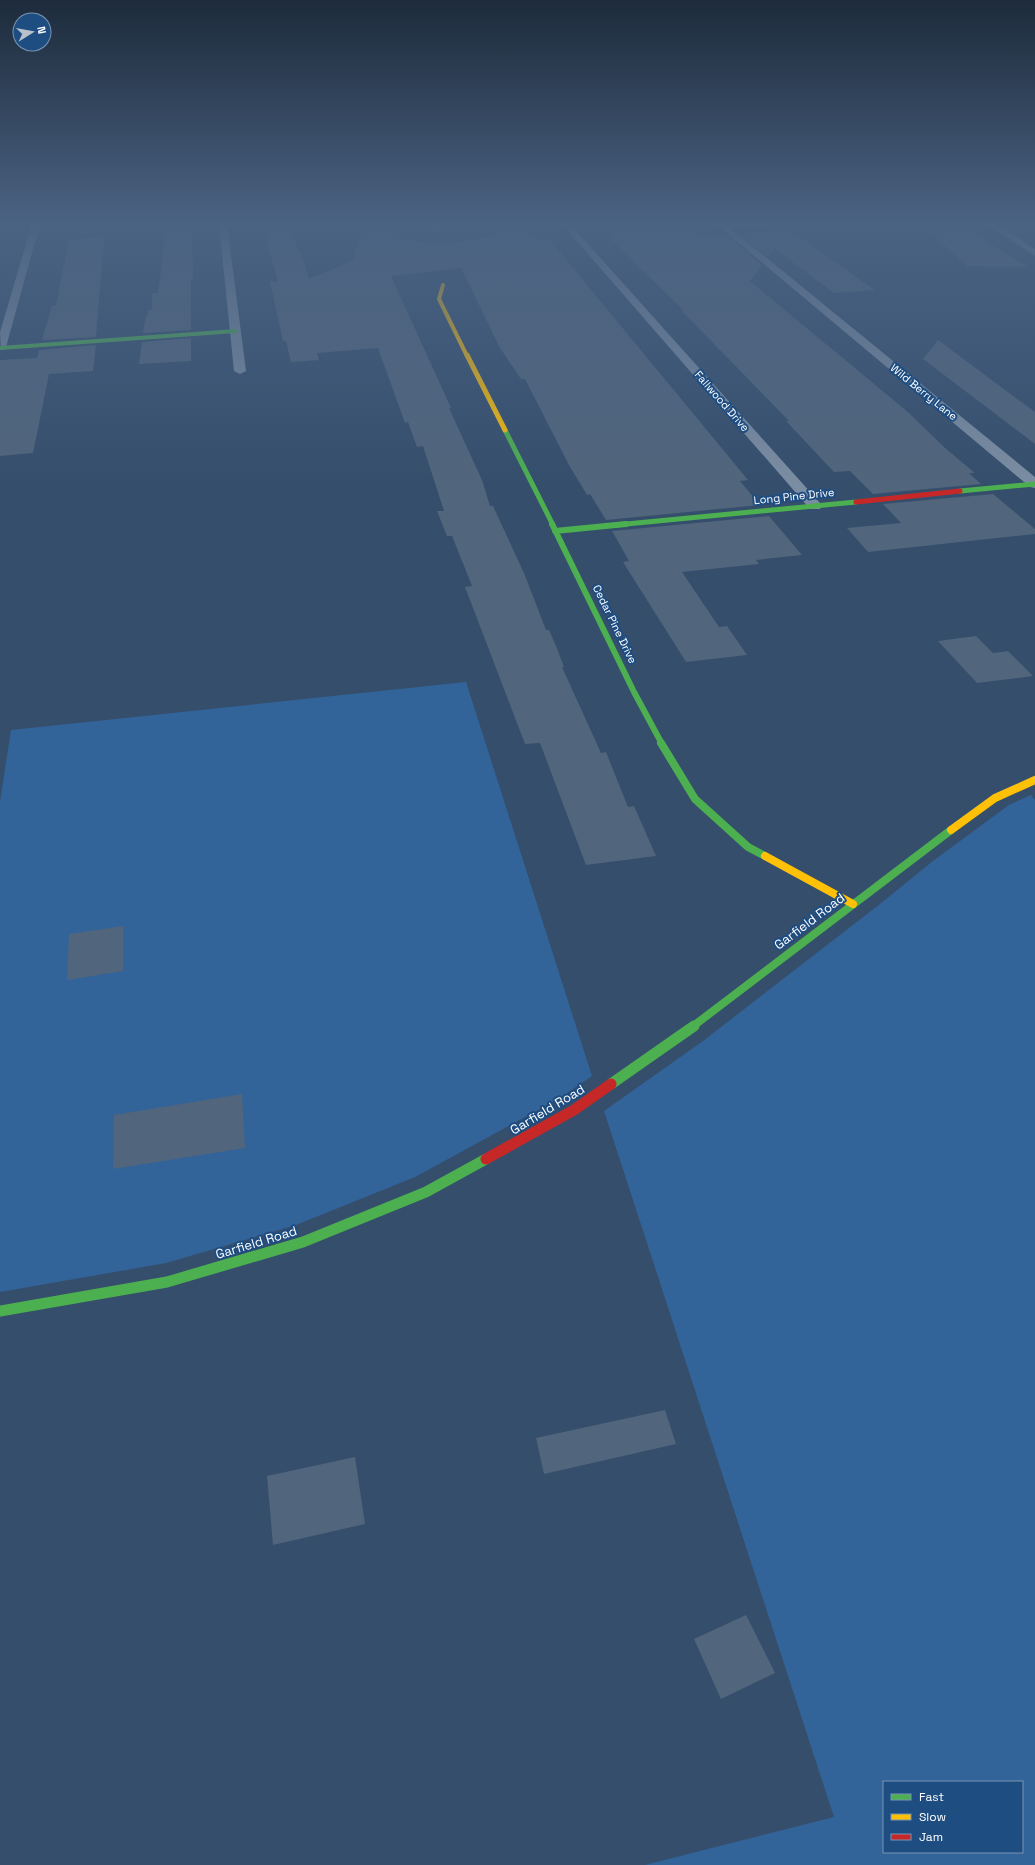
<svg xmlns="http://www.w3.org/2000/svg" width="1035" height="1865" font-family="'Space Grotesk',sans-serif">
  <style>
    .green { fill: #32649a; fill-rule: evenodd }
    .building { fill: #51657c }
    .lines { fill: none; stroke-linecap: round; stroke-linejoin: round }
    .street { fill: #7b8da2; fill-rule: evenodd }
    .fast-far4 { stroke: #4caf50; stroke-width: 4 }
    .fast-far3 { stroke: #4caf50; stroke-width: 5 }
    .fast-far2 { stroke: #4caf50; stroke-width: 6 }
    .fast-far1 { stroke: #4caf50; stroke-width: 8 }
    .fast { stroke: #4caf50; stroke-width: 11 }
    .slow-far2 { stroke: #ffc107; stroke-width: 4 }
    .slow-far1 { stroke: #ffc107; stroke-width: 5 }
    .slow { stroke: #ffc107; stroke-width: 8 }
    .jam-far1 { stroke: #c62828; stroke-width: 5 }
    .jam { stroke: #c62828; stroke-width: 11 }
    .labels { text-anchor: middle; stroke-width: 4; stroke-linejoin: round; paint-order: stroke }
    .far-street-label { font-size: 11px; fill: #fff; stroke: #1e4d82 }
    .street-label { font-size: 13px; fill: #fff; stroke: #1e4d82 }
  </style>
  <rect width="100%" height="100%" fill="#354e6c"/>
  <!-- green -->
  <path class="green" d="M466 682 592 1076 560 1098 415 1177 296 1225 166 1263 0 1292V802L11 730Z
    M1031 795 1035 800V1865H645L834 1817 604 1111 703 1041 880 904 933 861 1009 805ZM884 1782H1022V1852H884Z"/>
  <!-- building -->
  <path class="building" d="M167 224H192L193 279H191V330L143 333 146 315H148V310H152V293H158Z
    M365 224H396L393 237 439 245 495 236 489 226 525 224 533 236H535L540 241 550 240 748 480 740 481 760 505 606 520 590 494 587 495 569 465 525 379H521L500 348 461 268 391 276 451 408H449L482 480 490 506H493L524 573 546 630H549L556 646 564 667H562L601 753 606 752 628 807 634 806 656 856 586 865 540 743 525 744 465 587 472 586 452 536H447L437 511H444L423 446 417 447 408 422 405 423 378 348 317 353 319 360 291 362 286 341H283L270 282H278L263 227 289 225 298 250H300L309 279 352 261Z
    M630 224H687L697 233 703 236 726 234 762 265 750 281 909 413 945 448 975 473H969L981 484 873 494 850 471 834 472 786 421H789L682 311H684L609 237H612L600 226Z
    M778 224H781L875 290 834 293 775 249 768 257 739 234 773 231Z
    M922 224H959L1028 267 967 266Z
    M104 237 96 337 42 340 52 305H56L69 239Z
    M191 338V361L139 364 142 342Z
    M938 340 1035 412V444L923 359Z
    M96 345 93 371 49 374 33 453 0 456V360L37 358 39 350Z
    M993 494 1035 529V534L868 552 847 528 901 523 883 504Z
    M769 516 802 555 756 560 759 564 682 572 719 627 727 626 747 655 686 662 623 562 629 561 612 531Z
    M976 636 993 653 1008 651 1033 676 977 683 938 641Z
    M123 926V971L67 980 69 934Z
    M242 1094 245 1148 113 1169 114 1115Z
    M665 1410 676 1444 544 1474 536 1438Z
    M355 1457 365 1524 273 1545 267 1476Z
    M746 1615 775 1673 721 1699 694 1639Z"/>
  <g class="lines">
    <!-- street -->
    <path class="street" d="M32 224H40L6 347 1 350 0 332Z
      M219 224H227L246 371 240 374 234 371Z
      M435 224H443L438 232 435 233 431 230Z
      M562 224H570L820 503 822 506 820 509H810Z
      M716 224H774L770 227 730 228 1035 477V488L1030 487Z
      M987 224H996L1035 249V256Z"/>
    <!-- fast-far4 -->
    <path class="fast-far4" d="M0 348 236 331"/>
    <!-- fast-far3 -->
    <path class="fast-far3" d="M505 430 553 525
      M960 491 1035 484
      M616 525 856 502"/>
    <!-- fast-far2 -->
    <path class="fast-far2" d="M552 524 634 692 662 744
      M555 531 626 524"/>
    <!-- fast-far1 -->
    <path class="fast-far1" d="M661 743 695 799 748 847 765 856
      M692 1027 951 830"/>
    <!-- fast -->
    <path class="fast" d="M611 1084 694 1026
      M0 1311 167 1282 303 1242 426 1192 486 1159"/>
    <!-- slow-far2 -->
    <path class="slow-far2" d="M443 285 439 299 467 356"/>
    <!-- slow-far1 -->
    <path class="slow-far1" d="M467 355 505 430"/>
    <!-- slow -->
    <path class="slow" d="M951 830 995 798 1035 780
      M765 856 853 904"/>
    <!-- jam-far1 -->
    <path class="jam-far1" d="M856 502 960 491"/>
    <!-- jam -->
    <path class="jam" d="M486 1159 574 1110 611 1084"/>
  </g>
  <!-- sky -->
  <linearGradient id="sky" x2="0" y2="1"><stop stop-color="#1d2b3b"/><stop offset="0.46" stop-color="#4b6383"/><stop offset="1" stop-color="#4b6383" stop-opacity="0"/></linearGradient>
  <rect width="1035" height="485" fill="url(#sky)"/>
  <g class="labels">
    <!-- far-street labels -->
    <g class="far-street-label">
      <text transform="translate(924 392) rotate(39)" y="4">Wild Berry Lane</text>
      <text transform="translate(722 401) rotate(49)" y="4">Fallwood Drive</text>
      <text transform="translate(794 496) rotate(-6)" y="4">Long Pine Drive</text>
      <text transform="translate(615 624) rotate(64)" y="4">Cedar Pine Drive</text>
    </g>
    <!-- street labels -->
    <g class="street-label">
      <text transform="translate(809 921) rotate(-37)" y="5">Garfield Road</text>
      <text transform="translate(547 1109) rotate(-31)" y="5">Garfield Road</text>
      <text transform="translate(256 1242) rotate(-17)" y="5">Garfield Road</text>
    </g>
  </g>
  <!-- legend -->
  <rect x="883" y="1781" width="140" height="72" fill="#1e4d82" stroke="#7894b4"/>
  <rect x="891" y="1794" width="20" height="6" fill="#4caf50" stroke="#7894b4"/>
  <text x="919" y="1801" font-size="12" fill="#ffffff">Fast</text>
  <rect x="891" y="1814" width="20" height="6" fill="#ffc107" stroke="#7894b4"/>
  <text x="919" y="1821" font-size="12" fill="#ffffff">Slow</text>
  <rect x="891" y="1834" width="20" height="6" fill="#c62828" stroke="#7894b4"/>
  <text x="919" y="1841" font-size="12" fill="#ffffff">Jam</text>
  <!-- north arrow -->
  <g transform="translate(32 32) rotate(79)"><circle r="19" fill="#1e4d82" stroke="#7894b4"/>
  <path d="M0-3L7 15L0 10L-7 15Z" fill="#b8c1cc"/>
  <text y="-6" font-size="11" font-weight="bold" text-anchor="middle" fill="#ffffff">N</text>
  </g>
</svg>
